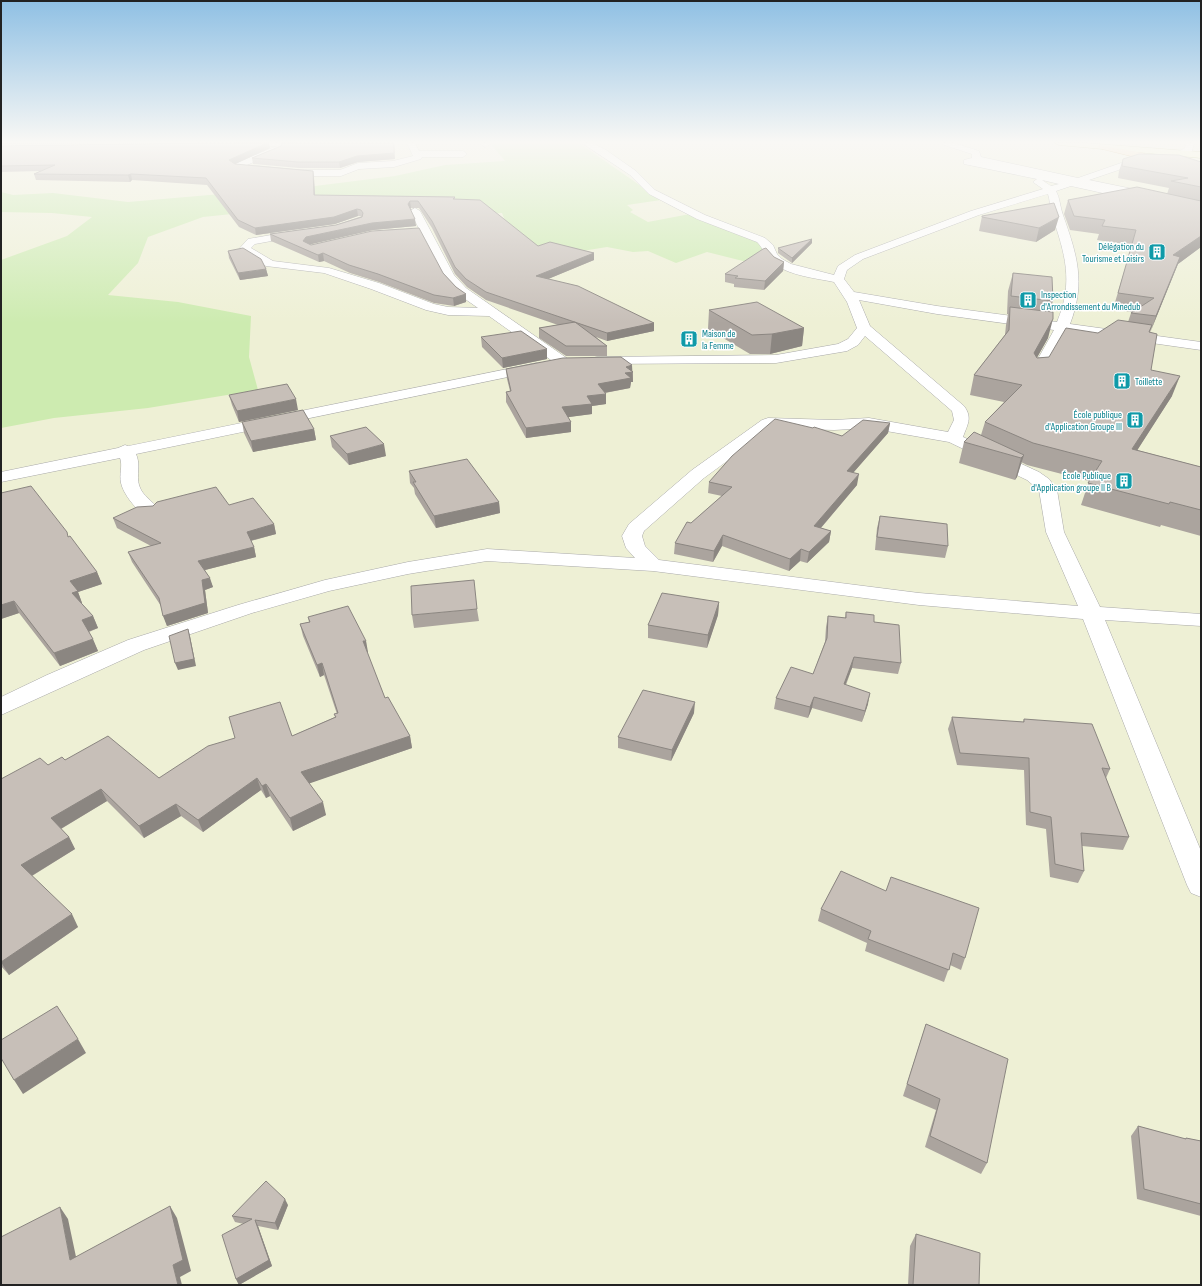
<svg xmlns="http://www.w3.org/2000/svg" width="1202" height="1286" font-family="'Sofia Sans Condensed',sans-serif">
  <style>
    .farmland { fill: #eef0d5 }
    .grass { fill: #cdebb0 }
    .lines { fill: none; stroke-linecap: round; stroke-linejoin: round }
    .street-casing { stroke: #a9a9a9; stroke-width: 1 }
    .secondary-casing { stroke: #707d05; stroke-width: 1 }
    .primary-casing { stroke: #a06b00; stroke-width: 1 }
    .street { fill: #fff; fill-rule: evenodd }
    .secondary { fill: #f7fabf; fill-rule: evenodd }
    .primary { fill: #fcd6a4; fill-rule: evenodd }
    .wall { fill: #aba49e }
    .shaded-wall { fill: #8b8681 }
    .building { fill: #c7bfb8; stroke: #8b8681 }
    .labels { text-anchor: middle; stroke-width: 3; stroke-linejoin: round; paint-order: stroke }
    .far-culture-label { font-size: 10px; fill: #0d838f; stroke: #fff; text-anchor: end }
  </style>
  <rect width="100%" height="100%" fill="#f2efe9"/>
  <!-- farmland -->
  <path class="farmland" d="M1 143H1201V1285H1Z"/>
  <!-- grass -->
  <path class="grass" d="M490 143H579L661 200 627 205 633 210 630 212 648 222 690 214 752 238 765 246 779 270 707 252 676 263 648 251 633 252 607 247 576 252 540 249 507 226 502 213 464 216 435 200 409 196 203 217 148 237 138 263 108 295 178 302 251 316 249 357 258 390 148 408 54 418 1 428V260L67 236 92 217 52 213 1 212V192L13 195 53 193 128 202 315 186 395 176 445 165 505 161Z"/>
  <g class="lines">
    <!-- street casing -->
    <g class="street-casing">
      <path id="street" d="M235 143H295L291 145 279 146 282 148 281 150 247 165 299 170H340L358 163 393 161 413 156 407 143H415L419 151H463L467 154 463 157H422L421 159 394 167 359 169 341 176H299L233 168V164L277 146H235Z
        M480 143H488L489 145 485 147Z
        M582 143H592L606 150 636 171 655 190 705 215 765 238 773 245 777 254 782 259 791 264 834 275 838 266 855 255 971 211 1043 189 1033 182 1037 179 964 164V160L972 158V154L944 145 943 143H954L979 151 981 157 1078 178 1144 155 1167 158 1185 148 1186 143H1194L1192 151 1175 160 1201 168V174L1168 163 1145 161 1089 180 1201 203V209L1143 197 1142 200 1139 201 1071 186 1056 191C1060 198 1060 207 1063 215 1077 255 1086 282 1070 324L1201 342V350L1067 331 1044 373 1042 376H1032L1030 373 1054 330 937 314 859 300 870 326 964 406C973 418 967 425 963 437L1039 472 1049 479 1057 490 1064 532 1100 607 1201 614V626L1105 620 1201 851V897L1191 893 1187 885 1083 619 919 605 653 571 487 561 408 574 329 591 252 613 144 650 1 715V697L47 675 128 640 238 605 325 580 408 562 487 549 635 558 626 548 622 536 629 524 692 470 762 420 768 418 834 420 869 418 948 432 954 420 952 411 865 336 858 345 847 351 776 363 592 364 590 361 592 358 597 357 776 355 838 344 848 339 857 328 847 302 834 282C815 278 791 276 774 264 766 258 764 249 757 242L697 219 649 194 630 175ZM1042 180 1059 184 1051 186ZM1048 194C1050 200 1050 208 1052 215 1065 254 1074 282 1057 322L937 306 854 292 844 279 847 270 863 259 979 215ZM772 428 834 430 869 428 949 442 1027 480 1039 490 1046 532 1078 606 919 593 659 560 645 546 642 536 644 531 704 478Z
        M415 208 420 211 454 275 466 288 568 359 570 362 568 365H558L489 316 448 315 426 310 371 289 324 273 266 266 250 258 239 249 248 239 300 230 305 233 304 235 255 244 251 248 273 261 329 268 379 283 434 304 448 307 478 308 458 294 445 280 410 211Z
        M537 363 542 364 544 367 542 370 136 454C141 465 136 475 139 485 142 496 153 501 159 510L156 514C152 515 148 516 144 514 135 509 123 493 121 483 119 474 123 466 120 458L1 482V472L118 448 125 445 128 446Z"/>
    </g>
    <!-- secondary casing -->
    <g class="secondary-casing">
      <path id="secondary" d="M1055 143H1085L1201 152V158L1059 145Z"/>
    </g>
    <!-- primary casing -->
    <g class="primary-casing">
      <path id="primary" d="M1099 145 1143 153 1147 156 1143 159 1102 149 1098 147Z"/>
    </g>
    <!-- street -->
    <use href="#street" class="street"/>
    <!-- secondary -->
    <use href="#secondary" class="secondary"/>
    <!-- primary -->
    <use href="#primary" class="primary"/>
  </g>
  <!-- wall -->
  <path class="wall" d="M1 143H173L1 144Z
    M1 146 270 148 235 164 313 171 314 178 315 195 455 197V199L538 246 594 253V260L548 279 654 323V331L607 341 596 337 607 346V356H566L539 338V328L558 325 486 300 467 287 455 274 432 228 419 208H411L410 209 416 226 373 230 309 244 311 245 443 273 456 287 466 294V302L454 306 434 303 379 282 350 273 324 261 319 262 271 241 270 234 336 225 362 216H358L335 224 256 235 239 227 207 185 132 180 130 182 36 180 34 174 40 171 1 172Z
    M281 146 395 159 358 162 340 168H299L253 164 252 158Z
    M1123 159 1201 162V247L1178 264 1150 332 1151 370 1172 396 1137 450 1201 467V536L1161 525 1160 527 1081 505 1089 481 1027 465 1021 462 1017 477 1015 480 959 463 964 442 981 435 985 422 1004 402 970 395 974 375 1005 335 1006 325 1008 314H1007L1008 291 1013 273 1053 301 1050 312 1048 338 1037 357V358L1049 357 1098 333 1128 322 1131 313 1132 312 1113 309 1132 245 1097 240 1099 234 1070 230 1064 214 1068 200 1167 194 1169 188 1118 178 1119 171Z
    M982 216 1055 230 1036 242 979 231Z
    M812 243 792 263 778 253V248Z
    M228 251 266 269 268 276 240 280 229 258Z
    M774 257 784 262 783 271 764 290 734 287V284L725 282V274Z
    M709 310 804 328 802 346 770 354H750L708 329Z
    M481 337 547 359 503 368 482 347Z
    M506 369 632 371 633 372V382H631L630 388 605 393 606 394V404L592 406V414L568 417 571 422V432L526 438 506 402V392L510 391 507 379Z
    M229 395 298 410 239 422 232 405Z
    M242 422 314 429 316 440 253 452 244 433Z
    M890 423 888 433 853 473 857 485 821 528 831 531 829 542 807 563 800 561 789 571 722 546 713 562 674 554 675 543 691 523 722 496 708 493 709 482 813 428 842 436Z
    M330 436 386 456 349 465 332 447Z
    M409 471 499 502 500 513 436 528 415 494 414 488 410 483Z
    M229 505 274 524 276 534 251 541 254 547 256 557 205 570 213 587 205 590 208 613 167 626 161 606 132 562 128 552 151 546 117 528 113 518Z
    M880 516 948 546 945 558 875 550 877 528Z
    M1 530 68 537 97 572 102 584 78 592 82 603H81L93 616 98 628 89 632 98 651 60 666 19 613 1 619Z
    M719 602 718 615 707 648 648 638V625Z
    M477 609 479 621 414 628 412 615Z
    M846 612 874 622 901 663 898 674 852 668 846 685 868 704 862 722 812 708 808 718 774 709 776 698 813 674 825 642 826 627 828 616 845 618Z
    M308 617 366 641 367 653 385 698 410 736 412 748 309 783 326 815 293 831 270 796 266 798 261 790 203 832 181 816 144 838 107 801 61 829 69 837 75 849 32 876 78 927 9 975 1 966V779L65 760 159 778 292 736 335 717 334 714H337L324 675 320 677 303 636 300 624 309 622Z
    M694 713 671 761 618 748V737Z
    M952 717 1023 722 1024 719 1110 769 1106 778 1129 837 1123 850 1082 846 1084 871 1078 883 1050 877 1046 829 1026 825 1024 770 957 765 948 729Z
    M841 871 965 958 961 970 950 965 944 982 865 951 867 943 818 921 821 909Z
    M926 1024 987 1163 981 1174 925 1147 936 1110 903 1096Z
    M1138 1126 1185 1139 1186 1138 1201 1141V1216L1137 1199 1131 1136Z
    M288 1205 278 1230 258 1226 272 1266 239 1285 236 1279 244 1224 235 1222 232 1216Z
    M916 1234 979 1285H908L910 1246Z"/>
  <!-- shaded-wall -->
  <path class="shaded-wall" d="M267 143H269L270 148 231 166 229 160Z
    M394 143 395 159 358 162 340 168 339 162Z
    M313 171 314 178 315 201 314 195Z
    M131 174 132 180 130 182 128 175Z
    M410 201 411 208 409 210 408 204Z
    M357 209 358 216 335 224 256 235 255 228Z
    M1059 217 1055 230 1036 242 1039 228Z
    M415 219 416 226 373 230 308 245 303 241 306 237 372 223Z
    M1201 236V247L1178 264 1150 333 1156 316 1173 255Z
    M812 239V243L792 263V258Z
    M323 253 324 261 319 262 318 255Z
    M594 253V260L536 284V276Z
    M784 262 783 271 764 290 765 281Z
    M266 269 268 276 240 280 238 273Z
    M466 294V302L454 306 453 298Z
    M1053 319 1048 338 1029 372 1034 353Z
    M654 323V331L607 341V333Z
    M804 328 802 346 770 354 772 334Z
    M547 349V359L503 368 502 358Z
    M632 365 633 382H631L630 388 598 394V384L626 367Z
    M1180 376 1172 396 1124 471 1132 449Z
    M606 394V404L592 406V414L562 418V407L587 396Z
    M296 399 298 410 239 422 237 411Z
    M571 422V432L526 438V428Z
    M890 423 888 433 845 482 847 471Z
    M314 429 316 440 253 452 251 441Z
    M384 444 386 456 349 465 347 454Z
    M1024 455 1017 477 1015 480 1021 458Z
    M859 474 857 485 813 537 814 526Z
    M499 502 500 513 436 528 434 516Z
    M274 524 276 534 249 541 247 532Z
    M831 531 829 542 807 563 809 552Z
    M723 535 722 546 713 562 714 551Z
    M254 547 256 557 201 571 198 561Z
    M801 549 800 561 789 571 790 559Z
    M97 572 102 584 78 592 82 603 77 605 72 593 70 581Z
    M210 578 213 587 205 590 208 613 167 626 163 616 202 580Z
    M14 601 19 613 1 619V605Z
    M719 602 718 615 707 648 708 635Z
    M93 616 98 628 87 632 82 620Z
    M188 629 190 636 196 666 178 670 175 663Z
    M93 639 98 651 60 666 54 653Z
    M363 641H366L368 652 365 653Z
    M854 657 852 668 841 695 844 684Z
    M322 663 324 675 320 677 317 665Z
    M870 693 868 704 862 722 865 711Z
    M814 697 812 708 808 718 810 707Z
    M695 702 694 713 671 761 672 750Z
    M410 736 412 748 305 785 301 772Z
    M257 778 261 790 203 832 198 820Z
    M266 784 270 796 266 798 262 786Z
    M101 789 107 801 57 831 51 818Z
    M323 802 326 815 293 831 290 818Z
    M176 804 181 816 144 838 139 826Z
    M69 837 75 849 28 878 21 865Z
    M72 914 78 927 9 975 1 962Z
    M78 1039 86 1053 23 1094 14 1080Z
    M285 1199 288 1205 278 1230 275 1223Z
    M170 1206 177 1218 191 1271 180 1277 182 1285H178L173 1265Z
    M60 1207 68 1219 79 1271 70 1260Z
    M255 1220 258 1226 272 1266 239 1285 236 1279Z"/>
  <!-- building -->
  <path class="building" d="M210 143H267L229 160 235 164 313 171 314 195 455 197 453 199 480 200 538 246 550 242 594 253 536 276 578 286 654 323 607 333 486 292 466 279 455 267 432 221 418 201H410L408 204 415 219 372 223 306 237 303 241 311 245 372 231 419 228 443 273 456 287 466 294 453 298 434 295 378 274 349 265 323 253 318 255 270 234 336 225 362 217 363 213 361 210 357 209 334 217 255 228 238 220 206 178 131 174 128 175 34 174 55 165 1 166V146Z
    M282 143H394V153L357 156 339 162H298L252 158 281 146Z
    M1139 154 1179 155 1201 162V187L1171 181 1188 178 1122 166 1123 159Z
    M1137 187 1201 201V236L1173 255 1180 257 1156 316 1131 313 1154 298 1118 293 1136 230 1102 226 1105 220 1074 216 1068 200Z
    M1054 203 1059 217 1039 228 982 217V216Z
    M812 239 792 258 778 248Z
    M243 248 261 259 266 269 238 273 228 251Z
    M766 248 774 257 784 262 765 281 735 278 738 276 725 274 763 249Z
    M1013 273 1052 277 1053 301 1011 296Z
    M757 302 804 328 772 334 752 335 709 310Z
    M1010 307 1053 312V319L1034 353 1037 358 1049 357 1066 328 1098 333 1118 320 1152 325 1149 332 1157 334 1151 370 1180 376 1132 449 1201 467V510L1170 502 1169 504 1088 483 1102 461 1033 443 985 422 1022 385 974 375 1009 330Z
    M575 322 607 346H566L539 328Z
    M521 331 547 349 502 358 481 337Z
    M621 357 632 365 626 367 633 372 625 373 631 378 598 384 606 394 587 396 592 404 562 407 571 422 526 428 506 392 511 391 506 369 563 358Z
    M287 384 296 399 237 411 229 395Z
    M303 410 314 429 251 441 242 422Z
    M775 419 813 428 814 427 842 436 863 420 890 423 847 471 859 474 814 526 831 531 809 552 801 549 790 559 723 535 714 551 675 543 687 522 691 523 732 487 709 482 732 456Z
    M366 427 384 444 347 454 330 436Z
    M974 432 1024 455 1021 458 964 442Z
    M467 459 499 502 434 516 413 482H416L409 471Z
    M31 486 67 532 68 537 70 536 97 572 70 581 78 591 72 593 93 616 82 620 93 639 54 653 14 601 1 605V493Z
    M216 487 229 505 253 498 274 524 247 532 254 547 198 561 210 578 202 580 205 603 163 616 159 598 128 552 161 543 113 518 137 507 153 506 157 502Z
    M880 516 947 524 948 546 877 537Z
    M474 580 477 609 412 615 411 586Z
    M662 593 719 602 708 635 648 625Z
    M348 606 366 641H363L385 698 388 697 410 736 301 772 323 802 290 818 266 784 262 786 257 778 198 820 176 804 139 826 101 789 51 818 69 837 21 865 72 914 1 962V779L40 758 48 765 62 757 65 760 108 736 159 778 208 746 235 738 229 717 280 702 292 736 336 717 334 714 338 713 322 663 317 665 300 624 310 622 308 617Z
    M846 612 874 615V622L899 625 901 663 854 657 844 684 870 693 865 711 814 697 810 707 776 698 791 667 813 674 827 638 828 616 846 618Z
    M188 629 194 659 175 663 169 636Z
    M643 690 695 702 672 750 618 737Z
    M952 717 1024 722V719L1092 724 1110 769 1102 768 1129 837 1081 833 1084 871 1055 864 1051 817 1030 812 1029 758 960 753Z
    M841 871 886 891 891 877 979 908 965 958 953 953 949 970 868 939 871 931 821 909Z
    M57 1006 78 1039 14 1080 1 1058V1040Z
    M926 1024 1008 1059 987 1163 930 1136 940 1099 907 1084Z
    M1138 1126 1186 1139V1138L1201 1141V1204L1144 1189Z
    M266 1181 285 1199 275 1223 255 1220 269 1260 236 1279 222 1235 252 1219 232 1216Z
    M170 1206 183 1260 173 1265 178 1285H1V1237L60 1207 70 1260Z
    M916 1234 980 1253 979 1285H913Z"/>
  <!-- sky -->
  <linearGradient id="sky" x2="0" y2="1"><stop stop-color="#8fc0e4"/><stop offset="0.44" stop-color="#f9f8f5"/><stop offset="1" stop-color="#f9f8f5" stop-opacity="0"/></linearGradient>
  <rect width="1202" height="323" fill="url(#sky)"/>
  <!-- icons -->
  <defs>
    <g id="building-square" transform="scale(0.9)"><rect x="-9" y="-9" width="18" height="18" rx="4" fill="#0f9aa8" stroke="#fff"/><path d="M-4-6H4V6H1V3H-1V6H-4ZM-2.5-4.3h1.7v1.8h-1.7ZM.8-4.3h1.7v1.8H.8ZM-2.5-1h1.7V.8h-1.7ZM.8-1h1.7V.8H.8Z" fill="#fff"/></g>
  </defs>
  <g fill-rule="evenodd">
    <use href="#building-square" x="1157" y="252"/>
    <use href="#building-square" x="1028" y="300"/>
    <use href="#building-square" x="689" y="339"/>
    <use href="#building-square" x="1122" y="381"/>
    <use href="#building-square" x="1135" y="420"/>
    <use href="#building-square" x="1124" y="481"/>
  </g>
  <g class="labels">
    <!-- far-culture labels -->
    <g class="far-culture-label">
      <text x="1144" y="250">Délégation du<tspan x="1144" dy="12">Tourisme et Loisirs</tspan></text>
      <text x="1041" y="298" text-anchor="start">Inspection<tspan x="1041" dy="12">d'Arrondissement du Minedub</tspan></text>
      <text x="702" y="337" text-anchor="start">Maison de<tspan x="702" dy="12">la Femme</tspan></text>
      <text x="1135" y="385" text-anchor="start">Toillette</text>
      <text x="1122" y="418">École publique<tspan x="1122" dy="12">d'Application Groupe III</tspan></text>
      <text x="1111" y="479">École Publique<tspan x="1111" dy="12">d'Application groupe II B</tspan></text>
    </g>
  </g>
  <!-- border -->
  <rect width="1202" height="1286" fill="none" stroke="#222222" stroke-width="4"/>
</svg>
